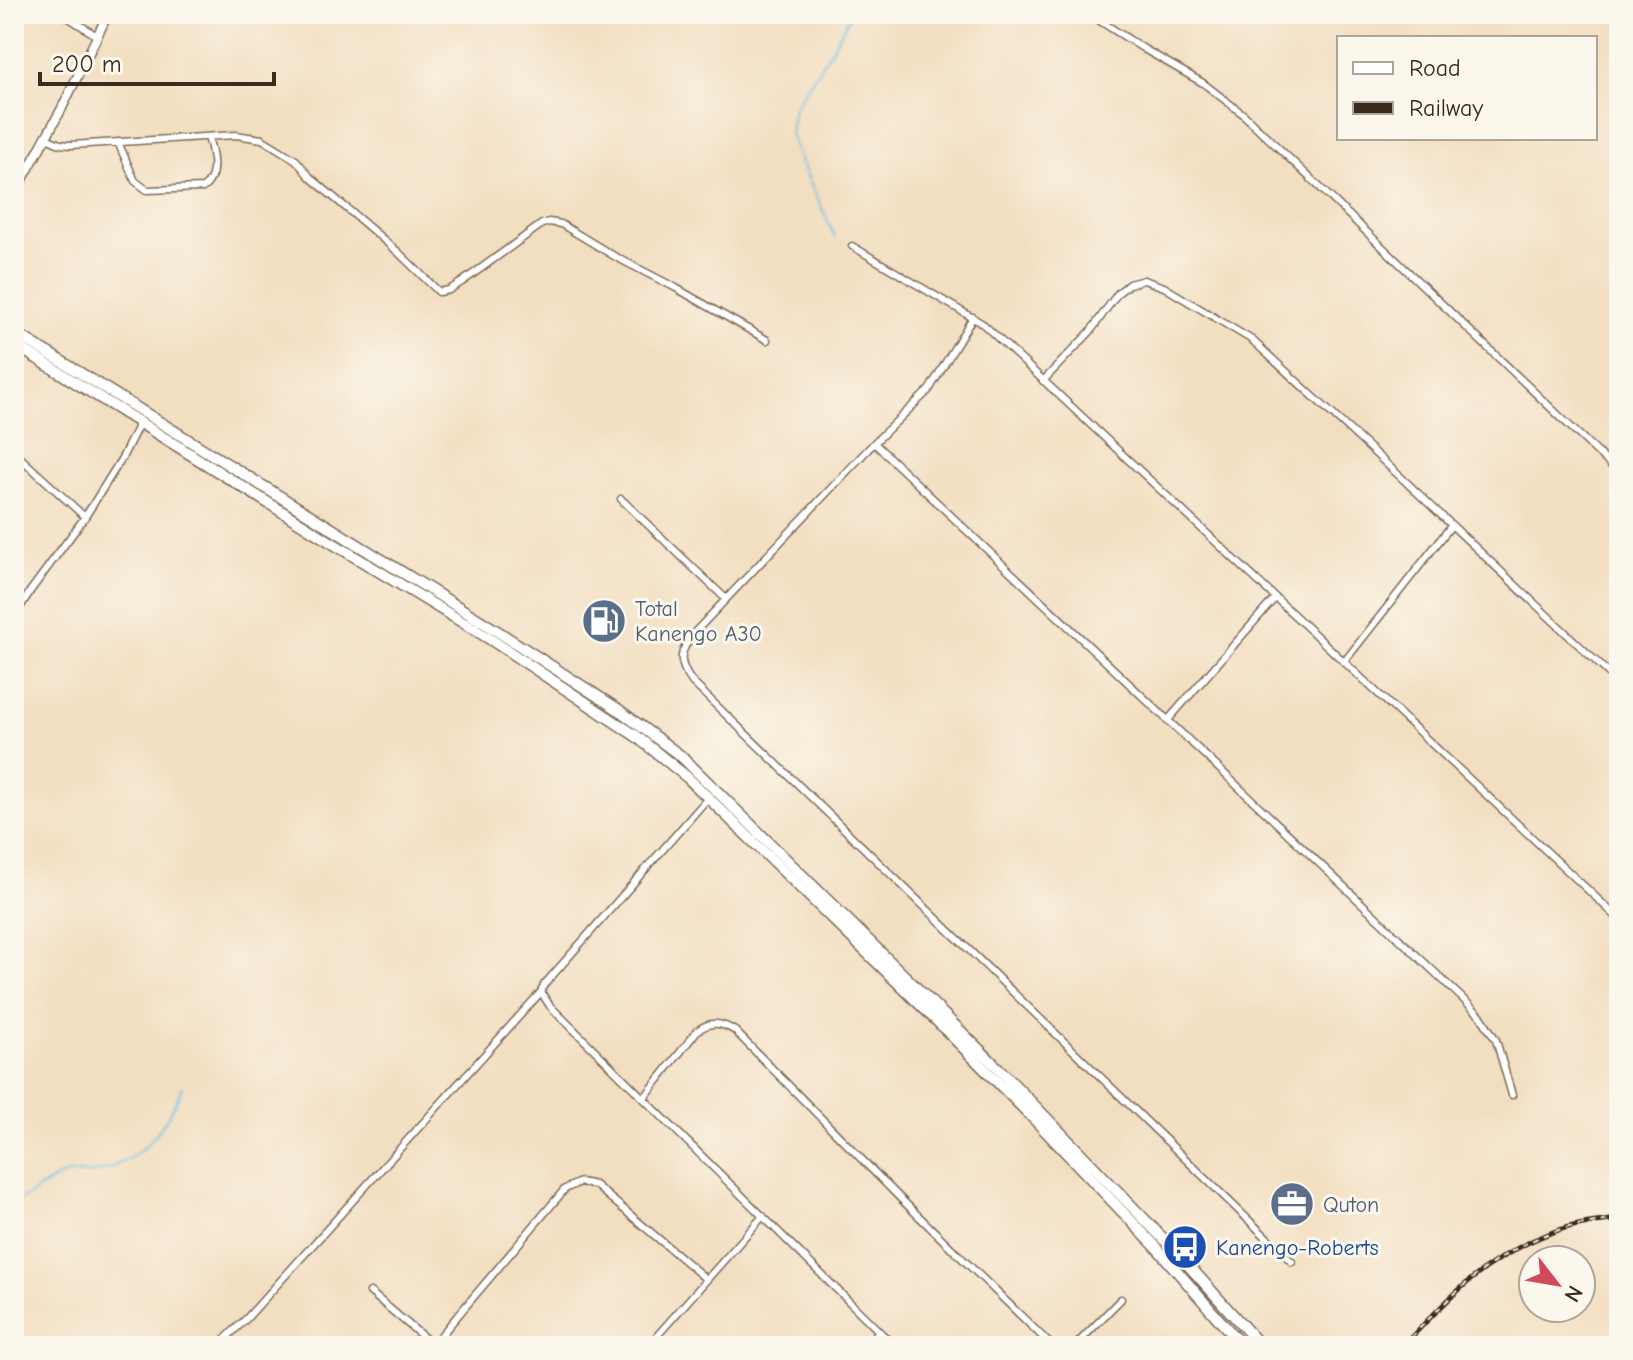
<svg xmlns="http://www.w3.org/2000/svg" width="1633" height="1360" font-family="'Comic Neue',sans-serif">
  <style>
    .lines { fill: none; stroke-linecap: round; stroke-linejoin: round }
    .stream { stroke: #68bbe4; stroke-width: 2 }
    .minor-casing { stroke: #7b6957; stroke-width: 9 }
    .tertiary-casing { stroke: #7b6957; stroke-width: 11 }
    .trunk-casing { stroke: #7b6957; stroke-width: 13 }
    .minor { stroke: #fff; stroke-width: 6 }
    .tertiary { stroke: #fff; stroke-width: 8 }
    .trunk { stroke: #fff; stroke-width: 10 }
    .rail-casing { stroke: #3b2a1e; stroke-width: 5 }
    .rail { stroke: #fbf7ec; stroke-width: 2; stroke-dasharray: 6; stroke-linecap: butt }
    .labels { text-anchor: middle; stroke-width: 6; stroke-linejoin: round; paint-order: stroke }
    .service-label { font-size: 22px; fill: #4e5e75; stroke: #fbf7ec; text-anchor: start }
    .transit-label { font-size: 22px; fill: #164399; stroke: #fbf7ec; text-anchor: start }
  </style>
  <rect width="100%" height="100%" fill="#fbf7ec"/>
  <filter id="ink" filterUnits="userSpaceOnUse"><feTurbulence type="fractalNoise" baseFrequency=".0125" numOctaves="2"/><feDisplacementMap in="SourceGraphic" scale="16" xChannelSelector="R" yChannelSelector="G"/><feConvolveMatrix kernelMatrix="1 2 1 2 8 2 1 2 1" color-interpolation-filters="sRGB"/></filter>
  <filter id="wash" filterUnits="userSpaceOnUse"><feTurbulence type="fractalNoise" baseFrequency=".006" numOctaves="4" result="noise"/><feDisplacementMap in="SourceGraphic" scale="32" xChannelSelector="R" yChannelSelector="G"/><feGaussianBlur stdDeviation="1.8" result="paint"/><feColorMatrix in="noise" values="0 0 0 0 0 0 0 0 0 0 0 0 0 0 0 0 0 1.4 0 .05"/><feComposite in="paint" operator="in"/></filter>
  <g filter="url(#wash)">
    <rect width="100%" height="100%" fill="#f2dec0"/>
    <g class="lines">
      <!-- stream -->
      <path class="stream" d="M835 237 799 158 790 133 794 107 827 57 851 14
        M14 1203C33 1196 49 1178 68 1174 76 1173 85 1174 93 1173 142 1162 164 1129 183 1087"/>
    </g>
  </g>
  <g filter="url(#ink)">
    <g class="lines">
      <!-- minor casing -->
      <g class="minor-casing">
        <path id="minor" d="M63 14 97 36
          M1089 14 1144 49 1203 83 1243 114 1619 473
          M46 138 60 144 71 145 236 135 262 139 296 160 310 177 398 252 439 292 449 290 462 282 542 224 549 222 561 224 614 256 676 288 767 340
          M118 142 135 181 147 190 203 188C219 176 213 154 208 137
          M852 246 983 324 1619 919
          M973 317 929 390 874 443 694 633C679 652 677 661 692 682L1292 1262
          M1043 381 1090 332 1118 293 1129 284 1144 280 1164 287 1252 340 1405 481 1619 683
          M874 443 1480 1015 1496 1040 1512 1095
          M14 452 85 517
          M621 499 726 599
          M14 617 31 590 85 517 122 458 140 422
          M1344 662 1451 526
          M1168 720 1275 598
          M708 798 544 985 541 992 550 1006 894 1346
          M644 1098 697 1031C710 1021 721 1022 735 1031L899 1197 1052 1346
          M370 1292 434 1346
          M218 1346 247 1318 541 992
          M432 1346 565 1189 580 1182 595 1185 706 1279
          M648 1346 763 1216
          M866 1346 879 1331
          M1075 1346 1121 1299"/>
      </g>
      <!-- tertiary casing -->
      <g class="tertiary-casing">
        <path id="tertiary" d="M14 195 61 110 108 14"/>
      </g>
      <!-- trunk casing -->
      <g class="trunk-casing">
        <path id="trunk" d="M14 332 497 631 619 710 682 757 998 1068 1180 1256 1261 1346
          M14 344 329 541 490 639 636 736 688 778 934 1018 1035 1120 1157 1248 1242 1346"/>
      </g>
      <!-- minor -->
      <use href="#minor" class="minor"/>
      <!-- tertiary -->
      <use href="#tertiary" class="tertiary"/>
      <!-- trunk -->
      <use href="#trunk" class="trunk"/>
      <!-- rail casing -->
      <g class="rail-casing">
        <path id="rail" d="M1403 1346C1449 1297 1488 1256 1553 1232 1574 1224 1597 1222 1619 1219"/>
      </g>
      <!-- rail -->
      <use href="#rail" class="rail"/>
    </g>
  </g>
  <!-- icons -->
  <defs>
    <g id="fuel-disc" transform="scale(2.3)"><circle r="9.5" fill="#5c6f8a" stroke="#fbf7ec"/><path d="M-5.5-6h7V0h2V4h1.3V-2.5L3-4.5l.8-.8L6-3V5H2.5V1h-1V6h-7ZM-4.2-4.7v3.2H.2V-4.7Z" fill="#fff"/></g>
    <g id="office-disc" transform="scale(2.3)"><circle r="9.5" fill="#5c6f8a" stroke="#fbf7ec"/><path d="M-6-3h4V-5.5h4V-3h4V5H-6ZM-1-4.5V-3h2v-1.5ZM-6 0V1H6V0Z" fill="#fff"/></g>
    <g id="bus-disc" transform="scale(2.3)"><circle r="9.5" fill="#1a4fb4" stroke="#fbf7ec"/><path d="M-5-6H5V4H4V6H2V4H-2V6H-4V4H-5ZM-3.5-4V0h7V-4ZM-3.5 1.2v1.5H-2V1.2ZM2 1.2v1.5H3.5V1.2Z" fill="#fff"/></g>
  </defs>
  <g fill-rule="evenodd">
    <use href="#fuel-disc" x="604" y="621"/>
    <use href="#office-disc" x="1292" y="1204"/>
    <use href="#bus-disc" x="1185" y="1247"/>
  </g>
  <g class="labels">
    <!-- service labels -->
    <g class="service-label">
      <text x="635" y="616">Total<tspan x="635" dy="25">Kanengo A30</tspan></text>
      <text x="1323" y="1212">Quton</text>
    </g>
    <!-- transit labels -->
    <g class="transit-label">
      <text x="1216" y="1255">Kanengo-Roberts</text>
    </g>
  </g>
  <!-- margin -->
  <rect width="1633" height="1360" fill="none" stroke="#fbf7ec" stroke-width="48"/>
  <!-- legend -->
  <rect x="1337" y="36" width="260" height="104" fill="#fbf7ec" stroke="#aea59a" stroke-width="2"/>
  <rect x="1353" y="62" width="40" height="12" fill="#ffffff" stroke="#aea59a" stroke-width="2"/>
  <text x="1409" y="76" font-size="24" fill="#3b2a1e">Road</text>
  <rect x="1353" y="102" width="40" height="12" fill="#3b2a1e" stroke="#aea59a" stroke-width="2"/>
  <text x="1409" y="116" font-size="24" fill="#3b2a1e">Railway</text>
  <!-- north arrow -->
  <g transform="translate(1557 1284) rotate(121)"><circle r="38" fill="#fbf7ec" stroke="#aea59a" stroke-width="2"/>
  <path d="M0-6L14 30L0 20L-14 30Z" fill="#d1495b"/>
  <text y="-12" font-size="22" font-weight="bold" text-anchor="middle" fill="#3b2a1e">N</text>
  </g>
  <!-- scale -->
  <path d="M40 72v12h234v-12" fill="none" stroke="#3b2a1e" stroke-width="4"/>
  <text x="52" y="72" font-size="24" fill="#3b2a1e" stroke="#fbf7ec" stroke-width="6" paint-order="stroke">200 m</text>
</svg>
